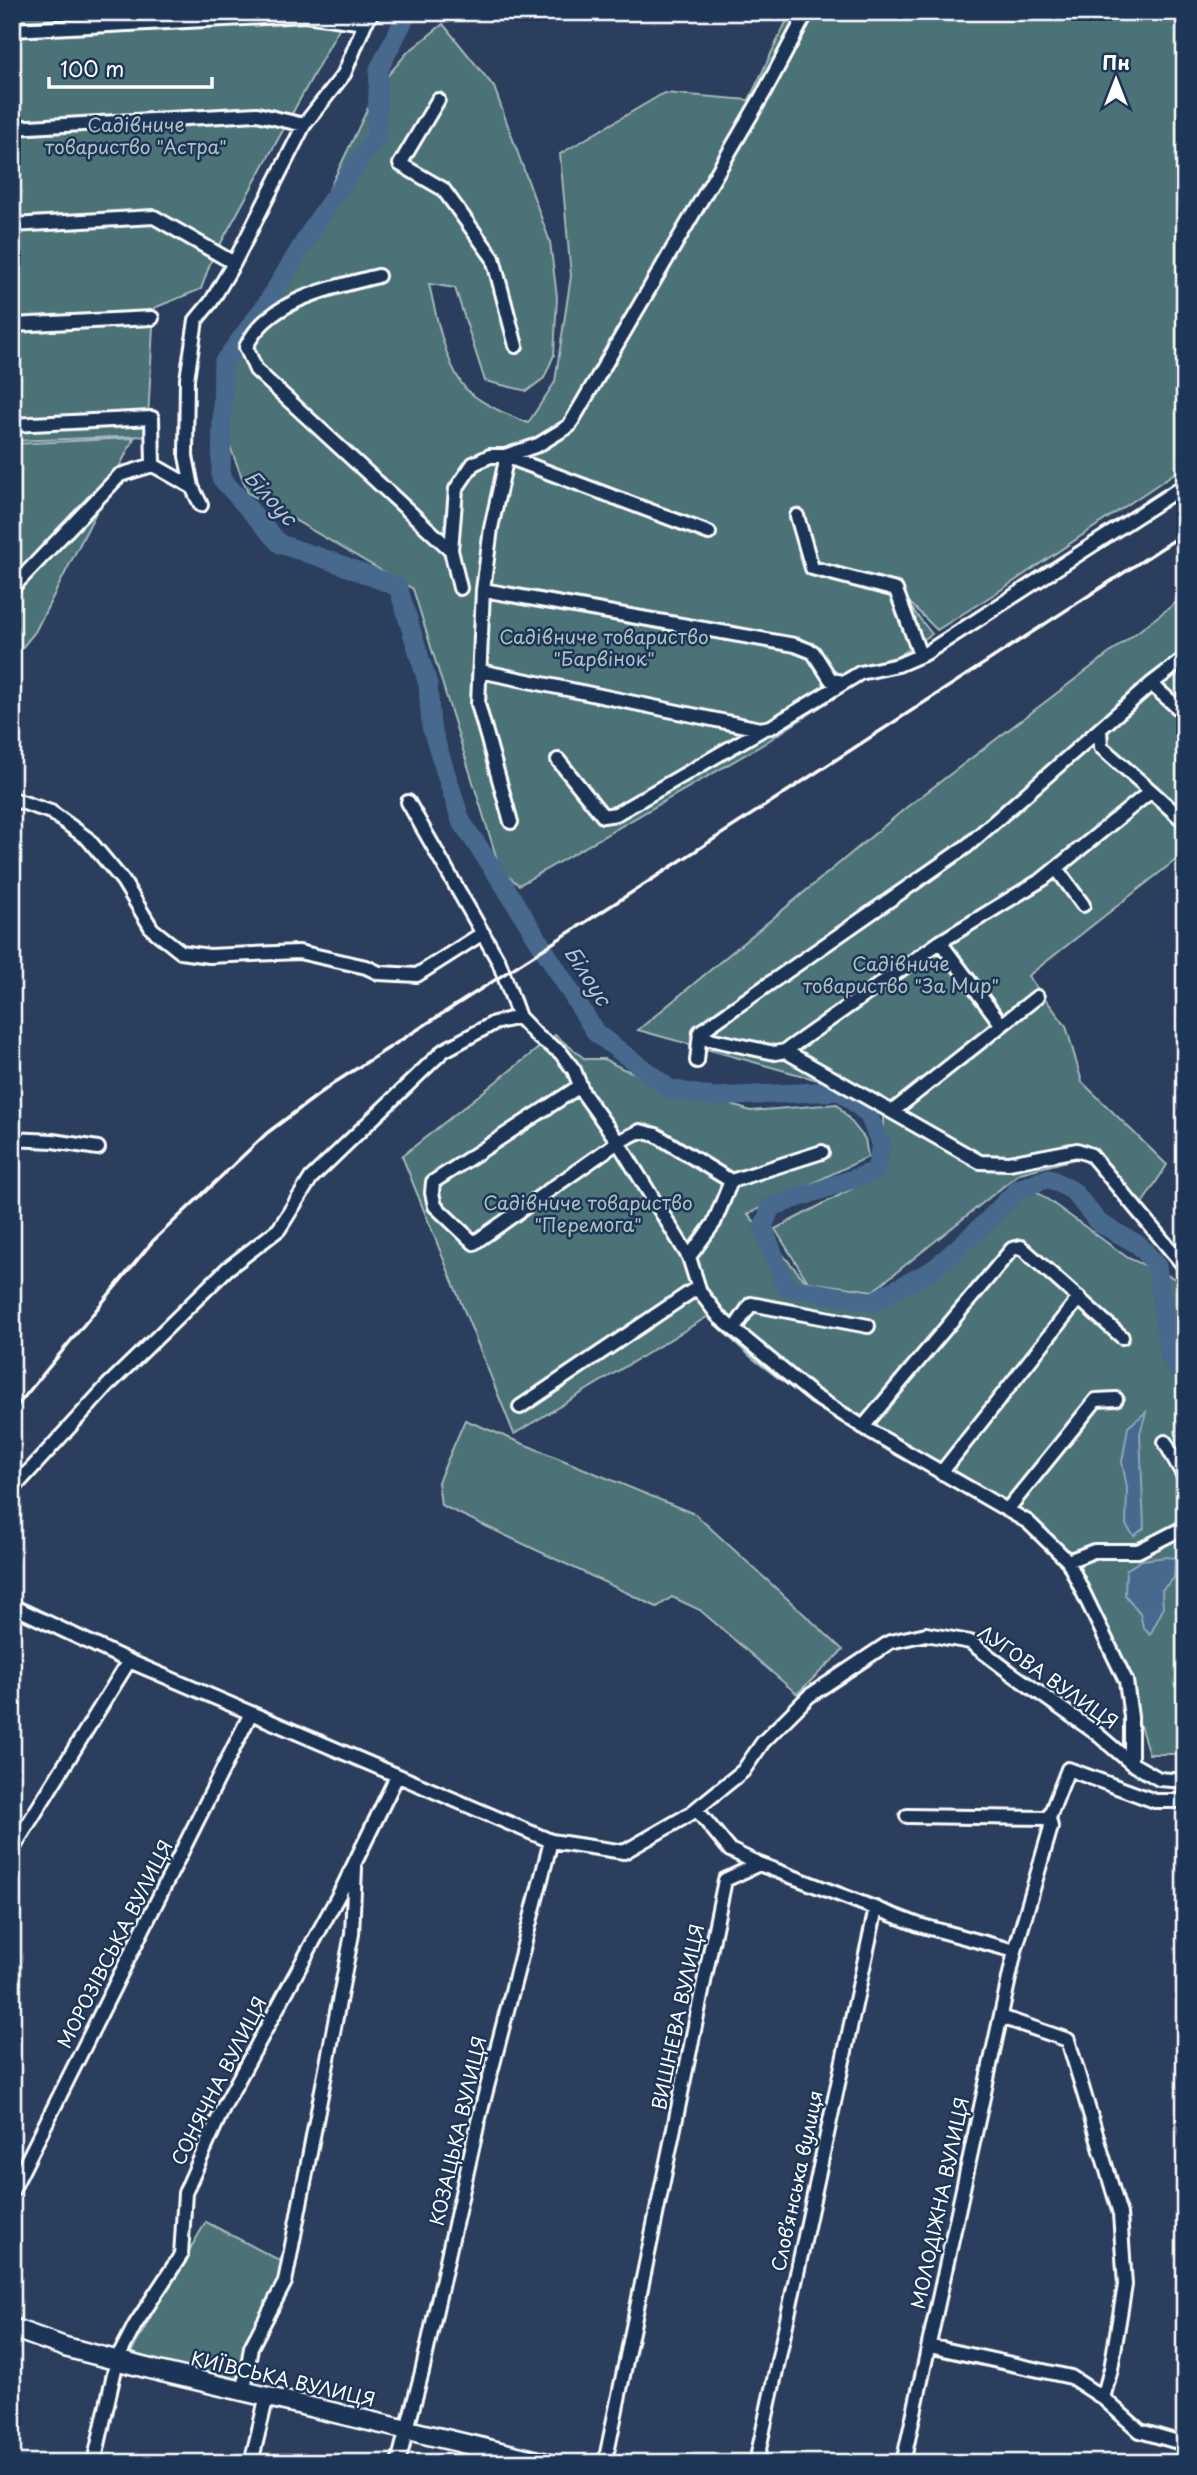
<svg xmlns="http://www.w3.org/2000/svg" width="1197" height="2475" font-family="'Playpen Sans',sans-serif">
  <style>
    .green { fill: #4b7276; stroke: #a5b8ba; stroke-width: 2 }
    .water { fill: #47698e; stroke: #91a5bb; stroke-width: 2 }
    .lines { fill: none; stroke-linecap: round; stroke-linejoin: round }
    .river { stroke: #47698e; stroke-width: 19 }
    .street-casing { stroke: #fff; stroke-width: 18 }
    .secondary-casing { stroke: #fff; stroke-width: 23 }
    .street { stroke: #1d3557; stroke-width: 12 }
    .secondary { stroke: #1d3557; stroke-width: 18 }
    .rail { stroke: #fff; stroke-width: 3.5 }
    .labels { text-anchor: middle; stroke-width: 5; stroke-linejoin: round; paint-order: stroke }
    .park-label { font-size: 19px; fill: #aec0c1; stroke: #1d3557 }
    .street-label { font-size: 19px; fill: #fff; stroke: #1d3557 }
    .water-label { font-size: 21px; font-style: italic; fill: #b5c3d2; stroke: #1d3557 }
  </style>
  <rect width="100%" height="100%" fill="#2c3e5d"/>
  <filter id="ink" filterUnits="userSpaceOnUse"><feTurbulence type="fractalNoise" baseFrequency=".0143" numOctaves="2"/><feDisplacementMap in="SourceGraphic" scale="14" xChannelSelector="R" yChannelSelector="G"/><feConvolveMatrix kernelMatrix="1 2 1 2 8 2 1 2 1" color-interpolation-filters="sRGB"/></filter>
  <g filter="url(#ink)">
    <!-- green -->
    <path class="green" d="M12 12H348L211 261 201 289 154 308 147 436 12 441Z
      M791 12H1185V466L1007 586 937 630 897 590 932 634 762 745 519 885 500 869 413 589 248 493 219 418 227 363 246 347 268 317 378 87 407 53 443 24 494 87 550 242 557 297 554 355 544 378 527 391 485 381 455 288 429 284C436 315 444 358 462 384 473 401 510 416 528 423L555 382 571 276 560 154 664 93 749 100Z
      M134 438 35 632 12 660V444Z
      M1185 598V865L1177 859 1028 976 1066 1026 1082 1082 1167 1165 1138 1210 1091 1155 1020 1173 873 1291 808 1282 775 1229 884 1172 883 1116 843 1087 638 1030 907 807 1178 601Z
      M555 1035 585 1059H604L623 1069 750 1111 837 1104 865 1139 868 1157 748 1214 819 1297 862 1304 895 1299 973 1237 1029 1186 1128 1258 1185 1283V1754H1149L1126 1681 1051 1539 807 1400 752 1358 707 1317 514 1434 402 1156Z
      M465 1420 695 1514 843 1650 797 1694 700 1610 672 1597 657 1607 441 1505 438 1482Z
      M206 2222 281 2261 277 2283 246 2342 240 2379 130 2355 162 2296Z"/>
    <!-- water -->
    <path class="water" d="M1146 1412 1140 1433 1144 1528 1134 1536 1126 1525 1127 1488 1122 1462 1128 1427Z
      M1166 1557 1175 1558 1174 1578 1162 1590 1163 1609 1150 1635 1143 1627 1140 1613 1125 1595 1126 1570 1142 1560Z"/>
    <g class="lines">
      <!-- river -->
      <path class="river" d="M408 12 379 69 376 137 317 221 266 305 223 363 221 478 280 544 337 563 398 587 428 684 431 726 461 821 504 885 596 1033 670 1089 714 1097 841 1091 868 1114 881 1144 876 1171 771 1207 763 1227 786 1287 872 1302 934 1269 986 1222 1018 1189 1049 1178 1073 1191 1099 1223 1139 1245 1157 1266 1169 1354 1185 1381"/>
      <!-- street casing -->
      <g class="street-casing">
        <path id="street" d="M12 30 305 15 365 23
          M438 100 400 164 443 189 493 258 516 346
          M12 128 257 114 304 125
          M12 225 154 217 234 263
          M378 276C332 288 268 299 246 347L256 370 451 550
          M12 325 152 318
          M12 425 152 418 153 465 192 487
          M505 456V465L491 528 483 590 478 704 511 822
          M505 456 709 533
          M201 505 192 487 186 456 187 379 196 320 211 302 234 263 304 125 344 74 365 23 373 12
          M797 516 812 568 896 590 920 655
          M12 588 120 475 153 465
          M460 588 451 550 456 489 473 464 490 456H505L538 445 569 426 765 91 807 12
          M483 590 795 645 813 652 831 680 843 682
          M480 671 760 729 771 727 860 673 898 665 926 653 1185 485
          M1151 684 1185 714
          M558 760 603 816 616 814 763 729
          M1151 791 1185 822
          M12 799 51 812 88 839 123 881 152 929 181 952 209 956 299 952 366 967 379 973 417 975 483 933
          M408 802 499 962 519 1017 538 1037 560 1052 574 1070 583 1093 618 1142 689 1257 700 1292 720 1318 814 1396 870 1431 1028 1522 1068 1561 1126 1681 1131 1717V1763L1159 1779 1185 1781
          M1056 868 1083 905
          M940 942 1002 1025
          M700 1037 775 1053 785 1051 940 942 1043 879 1151 791 1101 747 1100 729
          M785 1051 980 1162 1009 1163 1077 1150 1091 1155 1185 1267
          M697 1061 700 1032 967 846 1151 684 1185 658
          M580 1086 433 1182 432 1193 435 1206 474 1243 618 1142 640 1131 656 1135 731 1181 822 1152
          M893 1111 1037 997
          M12 1139 53 1141 98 1148
          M689 1257 714 1223 731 1181
          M734 1329 751 1304 868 1326
          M520 1407 698 1287
          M863 1427 1012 1249 1021 1247 1122 1337
          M1165 1442 1185 1478
          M941 1473 1079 1298
          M12 1490 108 1385 175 1320 227 1269 279 1229 311 1178 443 1051 494 1023 519 1017
          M1007 1510 1096 1400 1116 1399
          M1068 1561 1094 1551H1138L1185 1527
          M12 1606 129 1661 551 1841 624 1852 690 1814 743 1771 763 1742 809 1696 890 1642 926 1634 970 1642 1011 1673 1096 1733 1131 1763
          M696 1809 730 1850 759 1864 919 1925 1015 1951
          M1049 1818 1068 1769 1155 1801H1185
          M12 1850 129 1661
          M1001 2017 1068 2040 1120 2214 1125 2285 1111 2369 1103 2398
          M12 2191 251 1713
          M929 2346 1071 2377 1103 2398 1140 2431 1185 2444
          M244 2391 251 2347 285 2282 352 1934 355 1868
          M94 2463 117 2360 135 2325 181 2255 185 2193 223 2108 343 1887 397 1776
          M251 2463 267 2396
          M398 2463 422 2372 478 2122 551 1841
          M605 2463 725 1880 759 1864
          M756 2463 876 1908
          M903 2463 1015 1951 1051 1827 1049 1818 907 1816"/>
      </g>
      <!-- secondary casing -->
      <g class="secondary-casing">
        <path id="secondary" d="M12 2328 65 2347 158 2371 547 2463"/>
      </g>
      <!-- street -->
      <use href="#street" class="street"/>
      <!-- secondary -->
      <use href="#secondary" class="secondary"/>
      <!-- rail -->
      <path class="rail" d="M12 1412 153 1241 267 1133 334 1083 620 900 1185 533"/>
    </g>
  </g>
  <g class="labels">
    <!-- park labels -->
    <g class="park-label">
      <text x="136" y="132">Садівниче<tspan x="136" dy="22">товариство "Астра"</tspan></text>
      <text x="604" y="644">Садівниче товариство<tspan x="604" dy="22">"Барвінок"</tspan></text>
      <text x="901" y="971">Садівниче<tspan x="901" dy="22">товариство "За Мир"</tspan></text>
      <text x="588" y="1210">Садівниче товариство<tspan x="588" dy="22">"Перемога"</tspan></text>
    </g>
    <!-- street labels -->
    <g class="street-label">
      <text transform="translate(1048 1677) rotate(35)" y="7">ЛУГОВА ВУЛИЦЯ</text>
      <text transform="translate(115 1944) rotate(-63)" y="7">МОРОЗІВСЬКА ВУЛИЦЯ</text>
      <text transform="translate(678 2017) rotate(-78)" y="7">ВИШНЕВА ВУЛИЦЯ</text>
      <text transform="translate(219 2081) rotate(-63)" y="7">СОНЯЧНА ВУЛИЦЯ</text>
      <text transform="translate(458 2131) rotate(-77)" y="7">КОЗАЦЬКА ВУЛИЦЯ</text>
      <text transform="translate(797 2181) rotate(-78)" y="7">Словʼянська вулиця</text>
      <text transform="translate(940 2203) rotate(-78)" y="7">МОЛОДІЖНА ВУЛИЦЯ</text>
      <text transform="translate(283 2379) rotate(13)" y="7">КИЇВСЬКА ВУЛИЦЯ</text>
    </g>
    <!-- water labels -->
    <g class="water-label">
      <text transform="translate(270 498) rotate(48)" y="7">Білоус</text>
      <text transform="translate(587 976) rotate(57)" y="7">Білоус</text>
    </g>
  </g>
  <!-- margin -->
  <rect width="1197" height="2475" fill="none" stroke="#1d3557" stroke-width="42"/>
  <rect x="21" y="21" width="1155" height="2433" fill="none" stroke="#fff" stroke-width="2.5" filter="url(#ink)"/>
  <!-- north arrow -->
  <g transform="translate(1116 80)" stroke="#1d3557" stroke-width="5" paint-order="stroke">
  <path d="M0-5L12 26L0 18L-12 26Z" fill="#ffffff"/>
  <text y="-10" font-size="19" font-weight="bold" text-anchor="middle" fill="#ffffff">Пн</text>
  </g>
  <!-- scale -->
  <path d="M49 77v10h163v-10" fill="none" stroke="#ffffff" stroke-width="3.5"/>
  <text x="60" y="77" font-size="21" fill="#ffffff" stroke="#1d3557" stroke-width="5" paint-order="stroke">100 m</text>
</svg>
